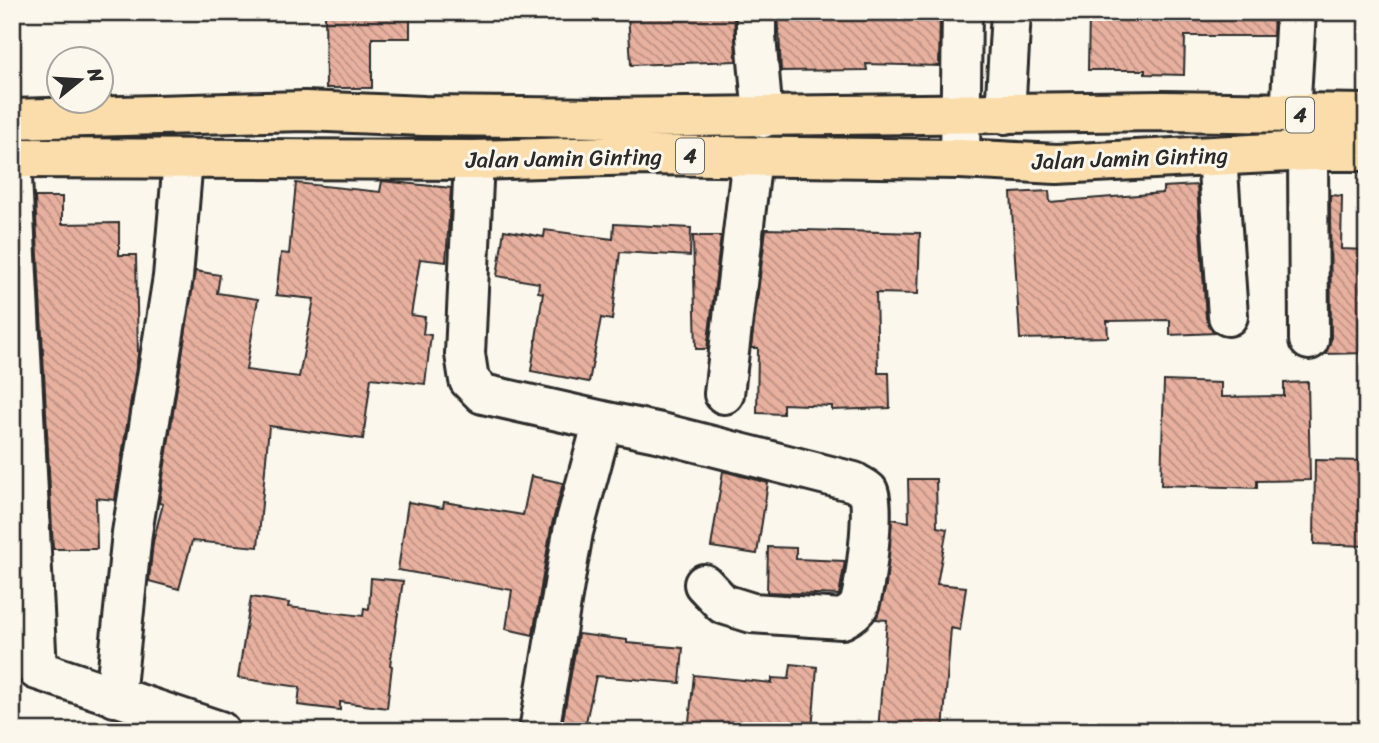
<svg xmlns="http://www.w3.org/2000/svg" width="1379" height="743" font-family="Sriracha,sans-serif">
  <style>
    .building { fill: url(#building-back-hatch); stroke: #2b2b2b; stroke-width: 2 }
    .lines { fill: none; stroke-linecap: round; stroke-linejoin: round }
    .minor-casing { stroke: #2b2b2b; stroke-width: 44 }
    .highway-casing { stroke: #2b2b2b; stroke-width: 44 }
    .minor { stroke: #fbf7ec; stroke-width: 38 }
    .highway { stroke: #faddab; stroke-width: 38 }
    .labels { text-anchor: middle; stroke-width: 6; stroke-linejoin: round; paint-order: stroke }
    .shield { fill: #fbf7ec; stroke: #696865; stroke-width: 2 }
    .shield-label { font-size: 21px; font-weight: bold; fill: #2b2b2b }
    .street-label { font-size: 23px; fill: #2b2b2b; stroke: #fbf7ec }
  </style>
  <defs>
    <pattern id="building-back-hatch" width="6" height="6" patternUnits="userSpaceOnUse" patternTransform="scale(1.75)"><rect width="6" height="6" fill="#e8b09f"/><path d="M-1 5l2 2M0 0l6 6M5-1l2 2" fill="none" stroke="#bc8f82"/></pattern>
  </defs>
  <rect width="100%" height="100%" fill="#fbf7ec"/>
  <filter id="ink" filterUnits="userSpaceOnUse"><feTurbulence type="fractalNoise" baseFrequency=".0143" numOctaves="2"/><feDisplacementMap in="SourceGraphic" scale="14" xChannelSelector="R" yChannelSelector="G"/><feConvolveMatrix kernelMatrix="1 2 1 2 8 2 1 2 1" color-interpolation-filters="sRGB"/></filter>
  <g filter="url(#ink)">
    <!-- building -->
    <path class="building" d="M325 12H410V38H372V88H326Z
      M628 12H734L736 61 631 65Z
      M778 12H940L939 66 866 64 867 70 781 71Z
      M1089 12H1274L1273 36H1185L1184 75 1145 74V70H1088Z
      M382 181 451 188 446 262 420 259 411 315 425 317 423 334 431 335 425 384 371 378 363 439 269 426 258 547 192 541 179 589 149 581 153 542 163 504 159 503 195 271 220 275 217 293 258 299 246 370 299 377 314 299 276 295 281 253 289 254 296 183 380 192Z
      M1197 185 1206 318 1210 328 1215 333 1170 335V320L1107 321 1108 337 1020 339 1011 193 1049 191 1050 202 1163 193V187Z
      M1330 195 1342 196 1341 249 1367 250V353L1325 354 1331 340Z
      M35 197H62V224L119 223V255H136L138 355 115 500 96 498 97 549H53Z
      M614 224 691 228 690 256 620 252 612 320 601 318 589 382 531 371 543 293 538 292 539 283 497 276 504 230 544 237 545 230 613 239Z
      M766 229 920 233 918 294 876 293 878 373H889L890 408 832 410V406L783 404V414L757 413 758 348H751Z
      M693 236H721L707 349H696Z
      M1164 381 1221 383V397L1284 396V383L1308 382 1310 480 1257 481V488L1161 485Z
      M1315 460 1366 461 1367 546 1314 544Z
      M723 471 768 483 757 554 711 547Z
      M531 476 563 483 551 528 533 635 506 629 512 590 398 570 408 502 443 508 444 502 523 515Z
      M908 479H936L937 527 947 529 937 584 966 587 960 630 951 628 943 731H878L887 620 876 619 886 586 892 519 909 522Z
      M768 547 796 548V559L845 561 839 595 767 592Z
      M371 578 403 581 390 665 392 666 387 708 340 702V710L298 705 300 687 238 678 251 597 289 603 288 607 363 616 364 608 369 609Z
      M578 634 627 640V643L683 648 680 683 596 676 584 731H561Z
      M791 664 817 667 812 731H688L694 675 772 683V678L789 679Z"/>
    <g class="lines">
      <!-- minor casing -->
      <g class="minor-casing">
        <path id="minor" d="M756 12V36L763 118
          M1005 114 1011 12
          M1290 115 1296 12
          M1308 151 1309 340
          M1217 156 1228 316
          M960 159 962 12
          M474 160 465 354 469 380 483 394 603 421 573 532 539 731
          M12 177 37 670 220 731
          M724 394 752 157
          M603 421 661 433 854 482C858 485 865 488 868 491 876 503 865 591 859 605 855 612 848 616 842 619L752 613 723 604 704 584
          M115 697 132 533 173 277 183 159"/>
      </g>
      <!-- highway casing -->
      <g class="highway-casing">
        <path id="highway" d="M12 119 305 111 424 116 604 118 1162 111 1367 114
          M12 158 474 160 641 155 960 159 1057 164 1308 151H1367"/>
      </g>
      <!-- minor -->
      <use href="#minor" class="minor"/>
      <!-- highway -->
      <use href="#highway" class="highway"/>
    </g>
  </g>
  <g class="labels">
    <!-- shield labels -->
    <g class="shield">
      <rect x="1286" y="97.5" width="28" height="35" rx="5"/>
      <rect x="676" y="138.5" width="28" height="35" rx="5"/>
    </g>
    <g class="shield-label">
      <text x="1300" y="122">4</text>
      <text x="690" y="163">4</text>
    </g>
    <!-- street labels -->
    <g class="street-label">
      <text transform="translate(564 158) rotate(-1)" y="8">Jalan Jamin Ginting</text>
      <text transform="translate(1130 158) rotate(-2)" y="8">Jalan Jamin Ginting</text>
    </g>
  </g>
  <!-- margin -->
  <rect width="1379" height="743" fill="none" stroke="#fbf7ec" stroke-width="42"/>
  <rect x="21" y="21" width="1337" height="701" fill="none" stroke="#2b2b2b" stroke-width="2.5" filter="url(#ink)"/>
  <!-- north arrow -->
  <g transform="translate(80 80) rotate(72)"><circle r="33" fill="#fbf7ec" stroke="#a8a59f" stroke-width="2"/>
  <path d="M0-5L12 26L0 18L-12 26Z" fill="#2b2b2b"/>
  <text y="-10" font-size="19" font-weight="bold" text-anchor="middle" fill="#2b2b2b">N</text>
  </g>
</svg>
